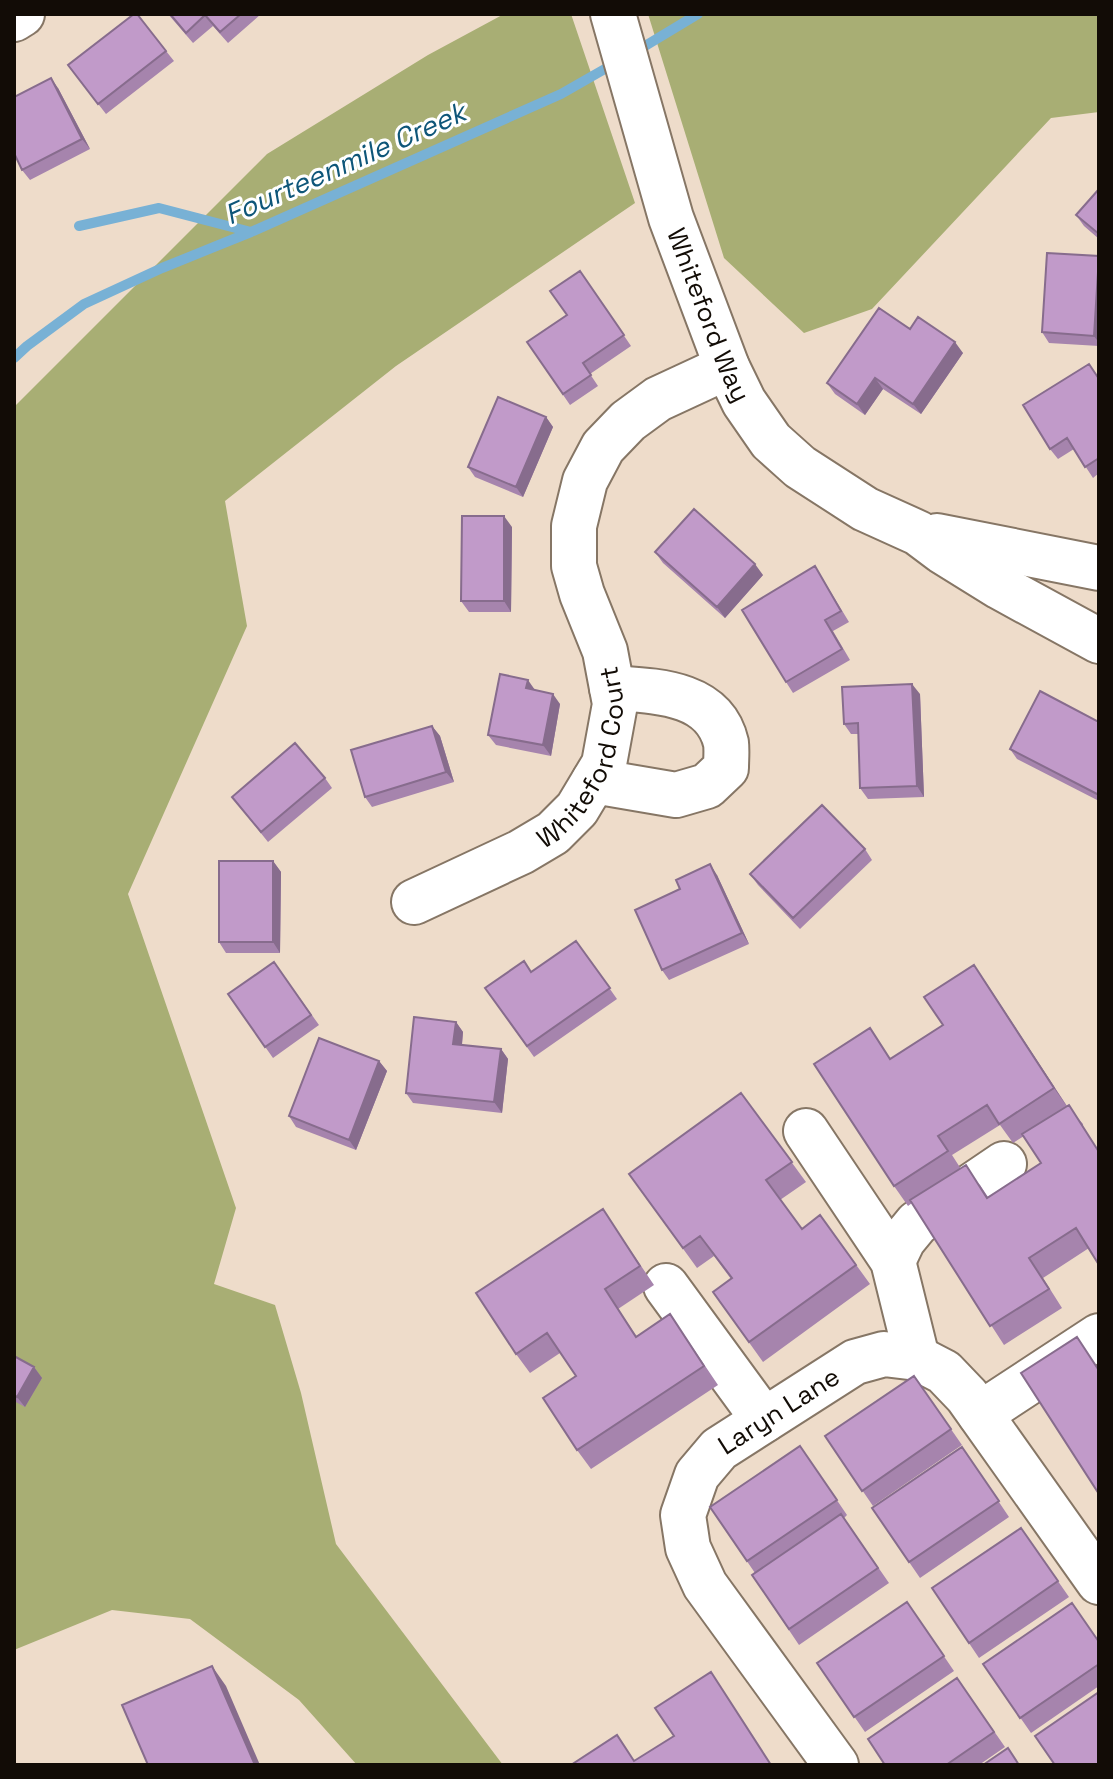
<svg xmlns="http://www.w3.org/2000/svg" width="1113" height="1779" font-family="'Space Grotesk',sans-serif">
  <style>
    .forest { fill: #a8ae74 }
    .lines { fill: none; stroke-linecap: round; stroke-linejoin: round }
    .stream { stroke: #78b1d5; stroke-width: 10 }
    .minor-casing { stroke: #867665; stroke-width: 48 }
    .minor { stroke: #fff; stroke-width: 44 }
    .wall { fill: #a684ad; fill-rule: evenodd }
    .shaded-wall { fill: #876c8d }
    .building { fill: #c19ac9; stroke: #876c8d; stroke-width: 2 }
    .labels { text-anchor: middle; stroke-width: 6; stroke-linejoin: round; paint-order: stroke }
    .street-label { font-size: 26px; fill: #120c06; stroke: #fff }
    .water-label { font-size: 28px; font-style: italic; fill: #0e5679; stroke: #fff }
  </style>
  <rect width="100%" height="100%" fill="#eedcca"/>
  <!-- forest -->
  <path class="forest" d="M504 14H571L635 203 396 366 225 501 247 626 128 894 236 1208 214 1284 275 1305 301 1393 336 1544 503 1765H357L299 1700 190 1619 112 1610 14 1650V407L267 154 428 55Z
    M648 14H1099V112L1051 118 872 309 804 333 724 258Z"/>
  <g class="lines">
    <!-- stream -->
    <path class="stream" d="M635 52 698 14
      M79 226 159 208 251 232
      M14 358 27 346 84 304 162 268 251 232 561 94 617 62"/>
    <!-- minor casing -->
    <g class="minor-casing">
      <g id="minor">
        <path id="s1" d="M613 14 671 218 727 367 744 402 771 441 800 467 865 509 918 533 942 551 1000 587 1099 641"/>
        <path d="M14 19 22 14"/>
        <path d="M937 536 1099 568"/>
        <path d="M594 781 676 795 707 786 726 768C726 760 727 751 726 743 714 691 654 691 612 688"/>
        <path id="s2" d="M414 902 521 852 553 833 577 809 604 764 615 704 605 651 582 594 574 566V526L585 481 603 447 628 421 658 399 727 367"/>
        <path d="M806 1131 893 1261 917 1358"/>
        <path d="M893 1261 903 1240 917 1223 1004 1164"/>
        <path d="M666 1286 764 1420"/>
        <path d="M980 1414 1099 1336"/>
        <path id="s3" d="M836 1765 705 1585 688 1548 683 1515 697 1475 719 1449 855 1362 884 1354 917 1358 944 1372 967 1396 1099 1582"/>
      </g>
    </g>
    <!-- minor -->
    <use href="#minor" class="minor"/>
  </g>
  <!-- wall -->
  <path class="wall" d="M168 14H261L228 43 213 26 193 43Z
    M166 51 174 61 106 114 68 65Z
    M58 88 90 149 30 180 22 170Z
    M1099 189V239L1084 226 1076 215Z
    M1099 256V346L1049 343 1042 332Z
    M580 271 631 346 590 374 598 386 570 405 527 342 567 315Z
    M910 329 963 353 921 414 883 389 865 415 835 394 827 383Z
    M1099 378V473L1093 478 1074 449 1058 459 1050 449Z
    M546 417 553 427 523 497 475 477 468 467Z
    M512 527 511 612H469L461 601Z
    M655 552 763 575 725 618 663 563Z
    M815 566 849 622 833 631 850 660 793 693 786 682Z
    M535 690 560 704 551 756 496 745 488 735Z
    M920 694 924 797 868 799 860 788 858 734H851L844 724Z
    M1099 722V801L1017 759 1010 749Z
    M432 726 440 736 454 782 372 807 365 797Z
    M325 778 332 788 268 842 232 797Z
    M865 849 872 860 800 929 758 885 750 874Z
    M273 861 281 872 280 953H226L219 942Z
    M717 875 749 944 669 980 662 970Z
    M576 941 617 999 534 1057 485 988 531 972Z
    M274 962 319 1025 273 1058 228 994Z
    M974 965 1067 1106 1083 1124 1089 1248 1043 1278 1062 1308 1004 1345 912 1203 908 1206 894 1186 891 1059 943 1025ZM1000 1125 1013 1143 1024 1136 1041 1163 988 1197 980 1185 961 1169 952 1155Z
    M456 1022 463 1032 462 1045 501 1049 508 1059 502 1113 413 1103 406 1093Z
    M379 1061 387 1071 356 1150 296 1127 289 1116Z
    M741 1093 806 1182 780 1200 802 1229 820 1215 870 1284 763 1362 713 1292 731 1279 714 1256 697 1268 629 1174Z
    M616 1229 654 1285 618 1309 637 1337 670 1314 718 1385 591 1469 577 1450 576 1376 560 1353 530 1373 516 1354Z
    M14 1356 34 1367 42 1378 25 1407 14 1401Z
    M914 1376 962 1445 873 1506 825 1436Z
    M800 1446 847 1515 844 1518 889 1583 799 1645 752 1575 755 1573 710 1507Z
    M962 1447 1009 1517 920 1578 872 1508Z
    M1021 1528 1069 1597 979 1658 932 1588Z
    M907 1602 954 1671 865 1732 817 1663Z
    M1099 1642V1686L1031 1733 983 1664Z
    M957 1678 1005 1747 979 1765H885Z"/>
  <!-- shaded-wall -->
  <path class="shaded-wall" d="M51 78 58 88 90 149 82 139Z
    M1099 256V343L1094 336Z
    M955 342 963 353 921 414 913 404Z
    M875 378 883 389 865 415 857 404Z
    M546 417 553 427 523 497 516 487Z
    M504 516 512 527 511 612 504 601Z
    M755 564 763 575 725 618 717 607Z
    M528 680 535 690 526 688Z
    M912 684 920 694 924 797 917 786Z
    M553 694 560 704 551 756 543 745Z
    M432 726 440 736 454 782 446 772Z
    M273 861 281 872 280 953 273 942Z
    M710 864 717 875 749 944 742 933Z
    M974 965 987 984 1068 1108 1054 1088Z
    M456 1022 463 1032 461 1054 453 1044Z
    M501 1049 508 1059 502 1113 494 1102Z
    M379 1061 387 1071 356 1150 349 1140Z
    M34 1367 42 1378 25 1407 17 1397Z
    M212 1666 226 1686 260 1765H255Z"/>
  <!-- building -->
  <path class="building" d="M134 14H137L166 51 98 104 68 65Z
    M170 14H241L220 32 205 15 186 33Z
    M51 78 82 139 22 170 14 153V97Z
    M1099 189V234L1076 215Z
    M1047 253 1099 256 1094 336 1042 332Z
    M580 271 624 335 583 363 591 375 563 394 527 342 567 315 550 291Z
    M879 308 910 329 918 317 955 342 913 404 875 378 857 404 827 383Z
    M1089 364 1099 379V458L1085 467 1067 438 1050 449 1023 405Z
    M498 397 546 417 516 487 468 467Z
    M694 509 755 564 717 607 655 552Z
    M462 516H504V601H461Z
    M815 566 841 611 825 620 842 649 786 682 742 610Z
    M500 674 528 680 526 688 553 694 543 745 488 735Z
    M912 684 917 786 860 788 858 723 844 724 842 687Z
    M1040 691 1099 722V795L1010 749Z
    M432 726 446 772 365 797 351 750Z
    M295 743 325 778 261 832 232 797Z
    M822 805 865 849 793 918 750 874Z
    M219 861H273V942H219Z
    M710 864 742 933 662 970 635 910 680 889 676 880Z
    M576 941 610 988 527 1046 485 988 524 961 531 972Z
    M274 962 311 1015 265 1047 228 994Z
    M974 965 1054 1088 999 1124 987 1105 938 1136 948 1151 894 1186 814 1064 870 1028 890 1059 943 1025 924 997Z
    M414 1017 456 1022 453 1044 501 1049 494 1102 406 1093Z
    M319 1038 379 1061 349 1140 289 1116Z
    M741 1093 792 1162 766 1180 802 1229 820 1215 856 1265 749 1342 713 1292 732 1278 700 1236 683 1248 629 1174Z
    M1069 1105 1099 1152V1265L1076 1228 1029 1258 1049 1289 990 1326 910 1200 966 1165 987 1198 1041 1163 1022 1134Z
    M603 1209 640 1266 605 1289 636 1337 670 1314 704 1366 577 1450 543 1398 576 1376 547 1333 516 1354 476 1293Z
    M1077 1337 1098 1369H1099V1494L1021 1373Z
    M14 1356 34 1367 17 1397 14 1395Z
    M914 1376 951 1429 862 1491 825 1436Z
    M800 1446 837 1500 747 1561 710 1507Z
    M962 1447 999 1501 909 1562 872 1508Z
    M841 1514 878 1568 789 1629 752 1575Z
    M1021 1528 1058 1581 969 1643 932 1588Z
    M907 1602 944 1656 854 1717 817 1663Z
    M1072 1603 1099 1642V1664L1020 1718 983 1664Z
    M212 1666 255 1765H148L122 1705Z
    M711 1672 771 1765H571L617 1735 634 1761 674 1736 655 1708Z
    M957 1678 994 1732 946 1765H885L868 1739Z
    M1099 1692V1765H1055L1035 1736Z
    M1008 1748 1019 1765H983Z"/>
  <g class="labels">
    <!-- street labels -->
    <g class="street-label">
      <text dy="9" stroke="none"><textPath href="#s1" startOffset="316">Whiteford Way</textPath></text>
      <text dy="9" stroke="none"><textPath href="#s2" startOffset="240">Whiteford Court</textPath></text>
      <text dy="9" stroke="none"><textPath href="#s3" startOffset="444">Laryn Lane</textPath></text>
    </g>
    <!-- water labels -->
    <g class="water-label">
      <text transform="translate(345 163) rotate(-24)" y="10">Fourteenmile Creek</text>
    </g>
  </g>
  <!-- border -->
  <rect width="1113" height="1779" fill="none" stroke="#120c06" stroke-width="32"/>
</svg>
